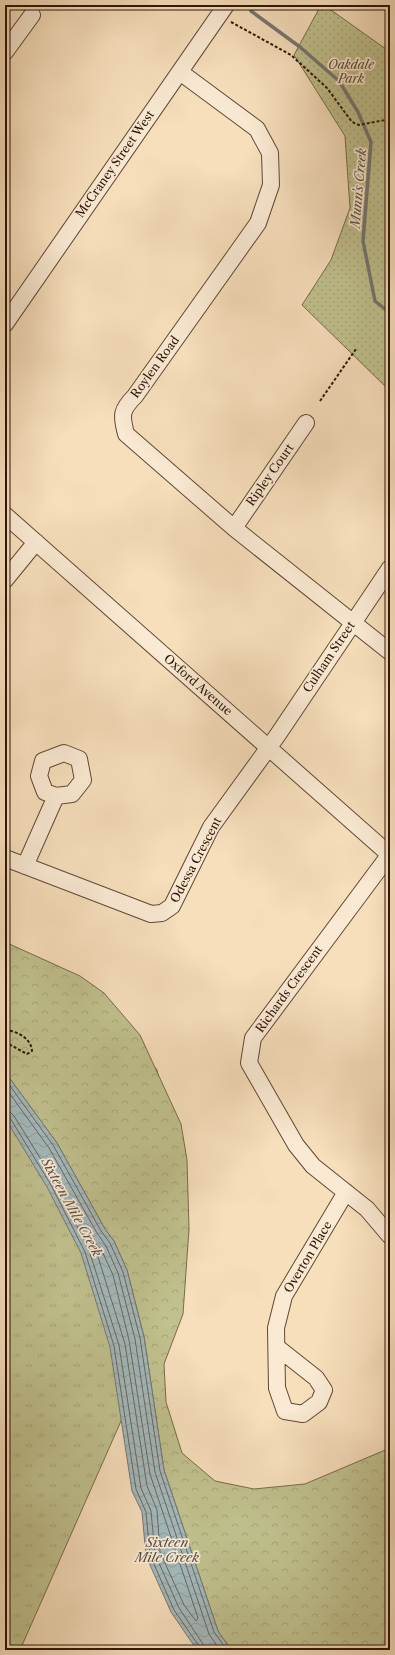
<svg xmlns="http://www.w3.org/2000/svg" width="395" height="1655" font-family="'Libre Caslon Text',serif">
  <style>
    .grass { fill: url(#grass-tufts); stroke: #786a4a }
    .forest { fill: url(#forest-crowns); stroke: #786a4a }
    .park { fill: url(#park-dots); stroke: #786a4a }
    .water { fill: url(#water-waves); stroke: #757773 }
    .lines { fill: none; stroke-linecap: round; stroke-linejoin: round }
    .shore { stroke: #696661; stroke-width: 1 }
    .stream { stroke: #757773; stroke-width: 3.5 }
    .minor-casing { stroke: #614734; stroke-width: 18 }
    .path { stroke: #2f1406; stroke-width: 2; stroke-dasharray: 3 2; stroke-linecap: butt }
    .minor { stroke: #faead3; stroke-width: 16 }
    .labels { text-anchor: middle; stroke-width: 3.5; stroke-linejoin: round; paint-order: stroke }
    .park-label { font-size: 12px; font-style: italic; fill: #5a482f; stroke: #faead3 }
    .street-label { font-size: 12px; fill: #2f1406; stroke: #faead3 }
    .water-label { font-size: 13px; font-style: italic; fill: #584e46; stroke: #faead3 }
  </style>
  <defs>
    <pattern id="grass-tufts" width="24" height="20" patternUnits="userSpaceOnUse"><rect width="24" height="20" fill="#c0c18e"/><path d="M3 7l-1-3M5 7V3M7 7l1-3M15 17l-1-3M17 17v-4M19 17l1-3" fill="none" stroke="#a5a579"/></pattern>
    <pattern id="forest-crowns" width="20" height="18" patternUnits="userSpaceOnUse"><rect width="20" height="18" fill="#c0c18e"/><path d="M2 6a3 3 0 1 1 6 0M12 15a3 3 0 1 1 6 0" fill="none" stroke="#a5a579"/></pattern>
    <pattern id="park-dots" width="8" height="8" patternUnits="userSpaceOnUse"><rect width="8" height="8" fill="#c0c18e"/><path d="M2 2h.1M6 6h.1" fill="none" stroke="#a5a579" stroke-width="1.8" stroke-linecap="round"/></pattern>
    <pattern id="water-waves" width="16" height="10" patternUnits="userSpaceOnUse"><rect width="16" height="10" fill="#a3b9bc"/><path d="M0 5q4-4 8 0t8 0" fill="none" stroke="#8d9ea0"/></pattern>
  </defs>
  <rect width="100%" height="100%" fill="#f7dfbc"/>
  <filter id="stains"><feTurbulence type="fractalNoise" baseFrequency=".005" numOctaves="4"/><feColorMatrix values="0 0 0 0 .2 0 0 0 0 .09 0 0 0 0 .02 0 0 0 .5 -.17"/></filter>
  <radialGradient id="worn" r=".72"><stop offset=".6" stop-color="#630" stop-opacity="0"/><stop offset="1" stop-color="#630" stop-opacity=".3"/></radialGradient>
  <!-- grass -->
  <path class="grass" d="M5 965 104 1002 157 1070 178 1164 181 1285 20 1650H5Z"/>
  <!-- forest -->
  <path class="forest" d="M5 942 80 976 104 993 140 1035 181 1124 187 1160 189 1229 183 1314 164 1364 166 1402 182 1453 215 1481 254 1489 305 1484 390 1448V1650H231L218 1631 164 1470 144 1337 127 1270 114 1241 105 1229 57 1143 5 1072Z"/>
  <!-- park -->
  <path class="park" d="M321 5H324L390 52V391L302 305 331 260 350 208 345 136 294 55Z"/>
  <!-- water -->
  <path class="water" d="M5 1072 57 1143 105 1229 114 1241 127 1270 144 1337 164 1470 218 1631 231 1650H197L171 1612 146 1556 142 1512 132 1491 110 1347 81 1253 47 1187 5 1118Z"/>
  <g class="lines">
    <!-- shore -->
    <path class="shore" d="M5 1079 53 1145 101 1231 110 1243 123 1272 140 1338 160 1471 214 1632 227 1650
      M5 1087 49 1148 97 1233 106 1246 118 1273 135 1339 155 1472 209 1634 220 1650
      M5 1111 10 1112 14 1116 55 1182 89 1250 119 1345 141 1488 151 1511 155 1554 179 1608 203 1644 205 1650
      M5 1116 10 1118 51 1185 85 1252 114 1346 136 1489 146 1512 150 1555 174 1610 199 1646 200 1650
      M96 1244 101 1249 113 1275 129 1340 150 1474 198 1618 196 1621 184 1605 160 1552 157 1510 147 1486 125 1344 95 1247Z"/>
    <!-- stream -->
    <path class="stream" d="M251 11 300 47 339 81 358 112 371 142 363 241 375 301 390 313"/>
    <!-- minor casing -->
    <g class="minor-casing">
      <path id="minor" d="M5 52 32 15
        M180 72 257 129 270 153 271 185 258 223 135 396C121 410 121 415 126 434L234 528 390 652
        M5 324 226 5
        M5 515 390 855
        M234 528 306 423
        M5 580 36 542
        M64 753 79 759 83 780 72 794 56 796 45 792 39 776 43 761Z
        M390 854 253 1038 249 1063 296 1145 313 1166 367 1209 390 1236
        M5 858 151 914 162 913 172 906 211 827 277 736 390 568
        M25 866 56 796
        M278 1348 316 1378 324 1390 319 1402 303 1414 285 1411 277 1388 276 1328 284 1296 346 1192"/>
    </g>
    <!-- path -->
    <path class="path" d="M200 5 208 9
      M231 22 291 55 327 88 352 122 359 125 385 120 390 121
      M320 401 356 349
      M5 1030C17 1031 31 1038 32 1051L27 1054 5 1042"/>
    <!-- minor -->
    <use href="#minor" class="minor"/>
  </g>
  <g class="labels">
    <!-- park labels -->
    <g class="park-label">
      <text x="351" y="69">Oakdale<tspan x="351" dy="14">Park</tspan></text>
    </g>
    <!-- street labels -->
    <g class="street-label">
      <text transform="translate(115 164) rotate(-55)" y="4">McCraney Street West</text>
      <text transform="translate(155 367) rotate(-54)" y="4">Roylen Road</text>
      <text transform="translate(270 475) rotate(-55)" y="4">Ripley Court</text>
      <text transform="translate(329 657) rotate(-56)" y="4">Culham Street</text>
      <text transform="translate(198 685) rotate(41)" y="4">Oxford Avenue</text>
      <text transform="translate(196 860) rotate(-62)" y="4">Odessa Crescent</text>
      <text transform="translate(289 989) rotate(-54)" y="4">Richards Crescent</text>
      <text transform="translate(308 1257) rotate(-59)" y="4">Overton Place</text>
    </g>
    <!-- water labels -->
    <g class="water-label">
      <text transform="translate(358 188) rotate(-85)" y="5">Munn's Creek</text>
      <text transform="translate(72 1207) rotate(61)" y="5">Sixteen Mile Creek</text>
      <text x="167" y="1547">Sixteen<tspan x="167" dy="15">Mile Creek</tspan></text>
    </g>
  </g>
  <!-- margin -->
  <rect width="395" height="1655" fill="none" stroke="#f7dfbc" stroke-width="20"/>
  <rect x="6" y="6" width="383" height="1643" fill="none" stroke="#2f1406" stroke-width="2"/>
  <rect x="10" y="10" width="375" height="1635" fill="none" stroke="#2f1406"/>
  <rect width="100%" height="100%" filter="url(#stains)"/>
  <rect width="100%" height="100%" fill="url(#worn)"/>
</svg>
